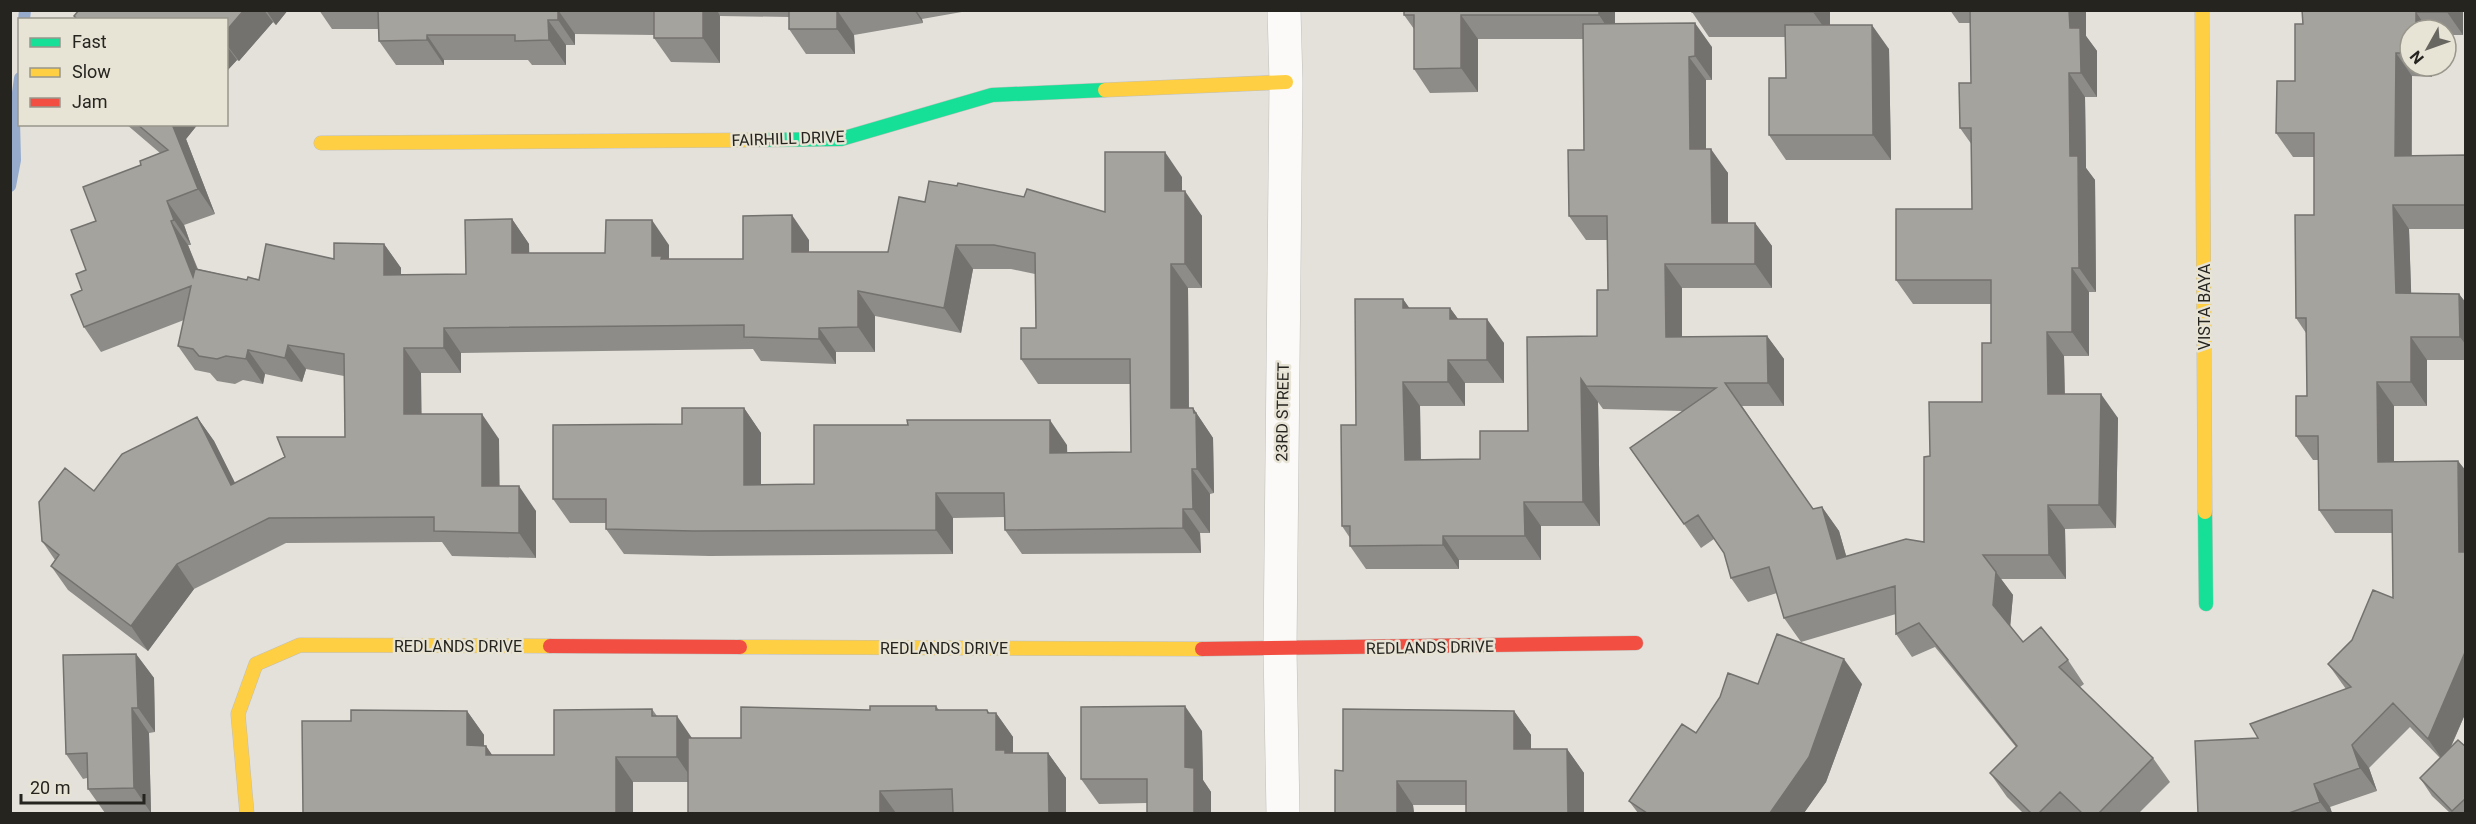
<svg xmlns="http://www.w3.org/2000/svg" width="2476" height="824" font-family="Roboto,sans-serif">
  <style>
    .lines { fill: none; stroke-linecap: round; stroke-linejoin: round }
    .stream { stroke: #96abcc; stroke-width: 12 }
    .street-casing { stroke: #c1bfba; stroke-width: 34 }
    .fast-casing { stroke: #c1bfba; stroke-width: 15 }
    .slow-casing { stroke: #c1bfba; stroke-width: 15 }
    .jam-casing { stroke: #c1bfba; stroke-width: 15 }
    .street { stroke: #fbfaf9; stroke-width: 33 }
    .fast { stroke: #16e098; stroke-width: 14 }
    .slow { stroke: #ffcf43; stroke-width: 14 }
    .jam { stroke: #f24e42; stroke-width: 14 }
    .wall { fill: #8e8c88 }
    .shaded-wall { fill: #74726f }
    .building { fill: #a5a39e; stroke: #74726f; stroke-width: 1.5 }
    .labels { text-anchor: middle; stroke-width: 5; stroke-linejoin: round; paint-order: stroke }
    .street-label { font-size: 16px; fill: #25241f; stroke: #e7e3d5 }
  </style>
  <rect width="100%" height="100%" fill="#e3e1d9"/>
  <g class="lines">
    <!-- stream -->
    <path class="stream" d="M24 20 25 10
      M10 186 15 160 14 121 20 78"/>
    <!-- street casing -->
    <g class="street-casing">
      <path id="street" d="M1283 814 1280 649 1286 82 1284 10"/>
    </g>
    <!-- fast casing -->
    <g class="fast-casing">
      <path id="fast" d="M752 140 841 139 992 95 1105 90
        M2205 512 2206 604"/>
    </g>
    <!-- slow casing -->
    <g class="slow-casing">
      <path id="slow" d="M2202 10 2205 512
        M1105 90 1286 82
        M321 143 752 140
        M740 647 1202 649
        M247 814 238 714 256 664 300 645 550 646"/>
    </g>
    <!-- jam casing -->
    <g class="jam-casing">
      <path id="jam" d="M550 646 740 647
        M1202 649 1636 643"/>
    </g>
    <!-- street -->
    <use href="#street" class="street"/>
    <!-- fast -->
    <use href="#fast" class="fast"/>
    <!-- slow -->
    <use href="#slow" class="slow"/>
    <!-- jam -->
    <use href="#jam" class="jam"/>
  </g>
  <!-- wall -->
  <path class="wall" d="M79 10H288L276 25 273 22 239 61 237 60 226 72V20H76L74 16Z
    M319 10H973L922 19 923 23 854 35 855 54H806L789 29V17L720 16V63L671 62 654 38V35L575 34V45H566V65H532L528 60H444V65H396L379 41V29H332Z
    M1404 10H1615V23L1712 47V80H1706V149L1728 173V223H1755L1772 246V288H1682V337L1767 336 1784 359V406H1742L1813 509 1822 507 1839 531 1846 556 1924 542 1930 456 1982 402 1991 343V304H1913L1896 280 1972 209V145L1960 128 1971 83 1970 23H1959L1950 10H2086V36L2097 51V97H2085L2086 168 2095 180 2096 292H2089V356H2064L2065 394 2118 418 2116 528 2065 529 2066 579H2001L2013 595 2010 626 2023 642 2068 660 2084 684 2080 687 2153 758 2170 782 2139 813H2023L2007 797 1990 773 2016 747 1935 647 1912 657 1896 634V614L1801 642 1784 618 1777 593 1748 602 1731 578 1724 553 1714 539 1701 548 1630 448 1683 411 1603 409 1598 402 1600 526H1541V560H1459V569H1366L1350 546V538L1342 526 1356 425 1403 299 1409 308H1450L1458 319 1504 343V383H1465V406H1420L1421 459H1480L1528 431 1597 336 1608 290 1607 240H1586L1569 216 1584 150 1583 39H1478V92L1430 93 1414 69V29L1404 15Z
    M1692 10H1830V25L1889 49 1891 160H1786L1769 135 1786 78 1785 37H1709L1692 12Z
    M2302 10H2463V35H2446V30H2410V66H2432V77L2412 76V156L2466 155V229H2409L2411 293 2459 294 2466 303V360H2427V406H2394V461H2458L2466 471V712L2451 747H2466V813H2450L2432 796 2420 778 2440 758 2410 727 2369 768 2377 791 2330 807 2332 813H2198L2258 738 2346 689 2328 664 2393 598V533H2335L2319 510V460H2313L2296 436 2307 396 2306 333 2296 318 2314 215V157H2293L2276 133 2295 81 2303 24Z
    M126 124H198L186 139 215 214 184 225 191 245H188L198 269 247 280H259L334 259 384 244 401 268V275L466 274 512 219 529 244V253H605L669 245V259H743L809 240V252H888L925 202 957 186 1024 197 1105 212 1182 177V191L1202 216V288H1188L1189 408H1193L1213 438 1214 493 1210 494V533H1200L1201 553 1022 554 1005 530 1004 517 953 518V554L710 556 624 554 606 529V523H570L553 499 682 424 744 408 761 433V484H814L1067 445V453L1131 452 1130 384H1038L1021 359 1036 328 1035 274 1011 269H973L961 333 875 316V352H836V364L761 361 753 349 461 353V373H421V414L499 439V486L536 511V558L452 556 442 542 286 543 194 589 148 651 68 590 51 566 55 560 42 541 94 491 197 417 214 441 235 483 345 437 344 376 306 369 302 382 265 374 263 384 243 380 235 384 217 381 210 373 195 370 178 346 184 320 101 352 84 327 82 290 96 221 141 165 160 153Z
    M136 654 154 678 155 732 149 733 151 813H105L88 789 87 778 83 779 66 754Z
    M1758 684H1862L1826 782 1804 813H1638L1629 801 1696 733Z
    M936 706 939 710H987L989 713H996L1013 737V753H1048L1066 778V813H688V782H633V813H303L351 721 467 711 484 735V746H486L492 755H554L652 709 657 716 692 738H741L870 710Z
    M1514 711 1531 735V749H1567L1584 773 1466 805H1413L1414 813H1335L1343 771Z
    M1202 731 1203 780 1211 792V813H1147V803L1099 804 1081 779Z"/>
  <!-- shaded-wall -->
  <path class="shaded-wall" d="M244 10H264L273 22 239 61 226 44V31Z
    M266 10H288L276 25Z
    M558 10 575 34V45L558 20Z
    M703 10H717L720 16V63L703 38Z
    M837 10 854 35 855 54 837 29Z
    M914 10H916L922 19 923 23Z
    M1599 10H1615V39L1599 15Z
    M1813 10H1830V36L1813 12Z
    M2069 10H2086V36L2097 51V97L2081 73 2070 28Z
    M2447 10H2463V35L2447 12Z
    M2416 12 2428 30H2416Z
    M1461 15 1478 39V92L1461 68Z
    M548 20 566 45V65L549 40Z
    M1695 23 1712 47V80L1695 56Z
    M1872 25 1889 49 1891 160 1873 135Z
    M427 35 444 60V65L427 40Z
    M226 45 237 60 226 72Z
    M2396 53 2412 76 2411 179 2395 156Z
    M1689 57 1706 80V173L1690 149Z
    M2425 66H2432V77Z
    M2069 73 2085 97 2086 168 2095 180 2096 292 2079 268 2070 156Z
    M172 124H198L186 139 215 214 198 189Z
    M1711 149 1728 173V247L1712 223Z
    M1165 152 1182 177V216L1165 191Z
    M1185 191 1202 216V288L1185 264Z
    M167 201 184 225 191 245 174 220Z
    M2393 205 2409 229 2412 317 2396 293Z
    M792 215 809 240V277L792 252Z
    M512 219 529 244 530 278 512 253Z
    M652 220 669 245V267L652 256Z
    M171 221 188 245 210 302 193 277Z
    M1755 223 1772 246V288L1755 264Z
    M384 244 401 268V299L384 275Z
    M956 245 973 269 961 333 944 308Z
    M1171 264 1188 288 1189 432 1171 408Z
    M1665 264 1682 288V361L1666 337Z
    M2072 268 2089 292V356L2072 332Z
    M858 291 875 316V352L858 327Z
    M2459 294 2466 303V345L2460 337Z
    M1403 299 1420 323 1403 308Z
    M1450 308 1467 331 1450 319Z
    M1487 319 1504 343V383L1487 360Z
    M444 328 461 353V373L444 348Z
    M819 328 836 352V364L819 339Z
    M2047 332 2064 356 2065 418 2048 394Z
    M1767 336 1784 359V406L1768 383Z
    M2411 337 2427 360V406L2411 382Z
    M288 345 306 369 302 382 285 358Z
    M404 348 421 373 422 439 404 414Z
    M248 350 265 374 263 384 246 359Z
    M1448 360 1465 383V406L1448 382Z
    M1581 379 1598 402 1600 526 1583 502Z
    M1403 382 1420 406 1421 483 1405 460Z
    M2377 382 2394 406V485L2378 462Z
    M2101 394 2118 418 2116 528 2099 505Z
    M744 408 761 433V509L744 485Z
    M1193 408 1213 438 1214 493 1197 469Z
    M482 414 499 439 500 511 482 486Z
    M197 417 214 441 248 509 231 485Z
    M1050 420 1067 445 1068 477 1050 453Z
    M2458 461 2466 471V561L2459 552Z
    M1192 469 1210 494V533L1193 509Z
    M519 486 536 511V558L519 533Z
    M936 493 953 518V554L936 530Z
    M1524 502 1541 526V560L1525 536Z
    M2048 505 2065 529 2066 579 2049 555Z
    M1822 507 1839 531 1854 583 1837 559Z
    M1183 509 1200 533 1201 553 1183 528Z
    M1443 536 1459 560V569L1443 545Z
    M177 564 194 589 148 651 131 626Z
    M1996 572 2013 595 2010 629 1993 605Z
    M2466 650V712L2444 762 2428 739Z
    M136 654 154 678 155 732 138 708Z
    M1844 659 1862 684 1826 782 1804 813H1770Z
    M1185 706 1202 731 1203 780 1211 792V813H1194L1185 767Z
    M132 708 149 733 151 813 134 788Z
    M987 710 996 722V713L1013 737V762L996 750Z
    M467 711 484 735V770L467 745Z
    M1514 711 1531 735V773L1514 749Z
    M677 716 694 741V782L677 757Z
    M2352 745 2369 768 2377 791 2360 768Z
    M486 746 503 771 486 755Z
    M1567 749 1584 773V813H1568Z
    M1048 753 1066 778V813H1049Z
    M616 757 633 782V813H616Z
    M1397 781 1413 805 1414 813H1397Z
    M2314 784 2330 807 2332 813H2328L2320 802Z
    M880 791 896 813H880Z"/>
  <!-- building -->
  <path class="building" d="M79 10H244L226 31V20H78L74 16Z
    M378 10H558V20H548L549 40 515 41V35H427V40L379 41Z
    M645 10H703V38H654V11Z
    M789 10H837V29H789Z
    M1404 10H1599V15H1461V68L1414 69V15H1404Z
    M1692 10H1813V12H1692Z
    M1970 10H2069L2070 28H2080L2081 73H2069L2070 156H2078L2079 268H2072V332H2047L2048 394H2101L2099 505H2048L2049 555H1983L1996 572 1993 605 2023 642 2041 627 2068 660 2059 667 2153 758 2099 813H2082L2060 792 2039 813H2031L1990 773 2017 746 1919 623 1896 634 1895 586 1784 618 1769 567 1731 578 1724 553 1698 515 1684 524 1630 448 1716 388 1586 386 1581 379 1583 502H1524L1525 536H1443V545L1350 546V526H1342L1341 425H1356L1355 299H1403V308H1450V319H1487V360H1448V382H1403L1405 460 1480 459V431H1528L1527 337 1597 336V290H1608L1607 216H1569L1568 150H1584L1583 24 1695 23V56L1689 57 1690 149H1711L1712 223H1755V264H1665L1666 337 1767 336 1768 383H1725L1813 509 1822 507 1837 559 1906 539 1924 542V457L1930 456 1929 402H1982V343H1991V280H1896V209H1972L1971 128H1960L1959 83H1971Z
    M2302 10H2447V12H2416V30H2410V53H2396L2395 156 2466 155V205H2393L2396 293 2459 294 2460 337H2411V382H2377L2378 462 2458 461 2459 552H2466V650L2428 739 2393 703 2352 745 2360 768 2314 784 2320 802 2289 813H2198L2195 741 2258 738 2250 724 2351 687 2328 664 2352 640 2373 590 2393 598 2392 510H2319L2318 436H2296V396H2307L2306 318H2296L2295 215H2314V133H2276L2277 81H2295V24H2303Z
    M1785 25H1872L1873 135H1769V78H1786Z
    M137 124H172L198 189 167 201 174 220 171 221 193 277 195 269 247 280 248 277 259 280 266 244 334 259V243L384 244V275L466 274 465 220 512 219V253H605L606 220H652V256H662L661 259H743V216L792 215V252H888L899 197 925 202 929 181 957 186 958 183 1024 197 1027 189 1105 212V152H1165V191H1185V264H1171V408H1193L1194 413H1196L1197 469H1192L1193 509H1183V528L1005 530 1004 493H936V530L693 531 606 529V499H553V425L682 424V408H744V485L814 484V425H908L907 420H1050V453L1131 452 1130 359H1021V328H1036L1035 253 994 245H956L944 308 858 291V327L819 328V339L744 337V325L444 328V348H404V414H482V486H519V533L434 531V517L269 518 177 564 131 626 51 566 59 555 42 541 39 502 65 468 94 491 122 454 197 417 231 485 285 457 277 437H345L344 354 288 345 285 358 248 350 246 359 226 356 217 359 199 356 193 349 178 346 191 286 84 327 71 295 82 290 76 274 86 270 71 230 96 221 83 187 141 165 140 161 168 150Z
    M1777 634 1844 659 1809 757 1770 813H1647L1629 801 1682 724 1696 733 1720 697 1728 673 1758 684Z
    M136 654 138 708H132L134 788 88 789 87 753 66 754 63 655Z
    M870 706H936V710H987L988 713H996V750H1005V753H1048L1049 813H953L952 789 880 791V813H688V738H741V707L870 710Z
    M1185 706V767L1194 768V813H1147V779H1081V707Z
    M652 709V716H677V757H616V813H303L302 721H351V710L467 711V745L486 746V755H554V710Z
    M1343 709 1514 711V749H1567L1568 813H1466V781H1397V813H1335V770L1343 771Z
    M2458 740 2466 747V798L2452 811 2420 778Z"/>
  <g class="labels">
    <!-- street labels -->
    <g class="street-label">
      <text transform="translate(788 138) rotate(-2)" y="6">FAIRHILL DRIVE</text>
      <text transform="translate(2204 307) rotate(-90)" y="6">VISTA BAYA</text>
      <text transform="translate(1282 412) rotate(-89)" y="6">23RD STREET</text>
      <text x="458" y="652">REDLANDS DRIVE</text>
      <text transform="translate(1430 647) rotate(-1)" y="6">REDLANDS DRIVE</text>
      <text x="944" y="654">REDLANDS DRIVE</text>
    </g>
  </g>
  <!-- border -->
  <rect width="2476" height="824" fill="none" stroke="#25241f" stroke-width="24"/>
  <!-- legend -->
  <rect x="18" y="18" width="210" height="108" fill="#e7e3d5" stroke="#99978c" stroke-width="1.5"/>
  <rect x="30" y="38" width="30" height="9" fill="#16e098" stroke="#99978c" stroke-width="1.5"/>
  <text x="72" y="48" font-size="18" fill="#25241f">Fast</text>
  <rect x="30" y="68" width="30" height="9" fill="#ffcf43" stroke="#99978c" stroke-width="1.5"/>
  <text x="72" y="78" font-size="18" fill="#25241f">Slow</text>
  <rect x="30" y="98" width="30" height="9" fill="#f24e42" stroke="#99978c" stroke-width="1.5"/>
  <text x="72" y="108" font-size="18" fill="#25241f">Jam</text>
  <!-- north arrow -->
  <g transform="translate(2428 48) rotate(230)"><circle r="28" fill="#e7e3d5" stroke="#99978c" stroke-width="1.5"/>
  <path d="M0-4.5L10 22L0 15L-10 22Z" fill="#686660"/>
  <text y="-9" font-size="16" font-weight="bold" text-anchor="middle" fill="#25241f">N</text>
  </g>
  <!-- scale -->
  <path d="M21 794v9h123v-9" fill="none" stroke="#25241f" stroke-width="3"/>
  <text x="30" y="794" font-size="18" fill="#25241f" stroke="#e7e3d5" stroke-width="4.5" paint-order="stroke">20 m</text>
</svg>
